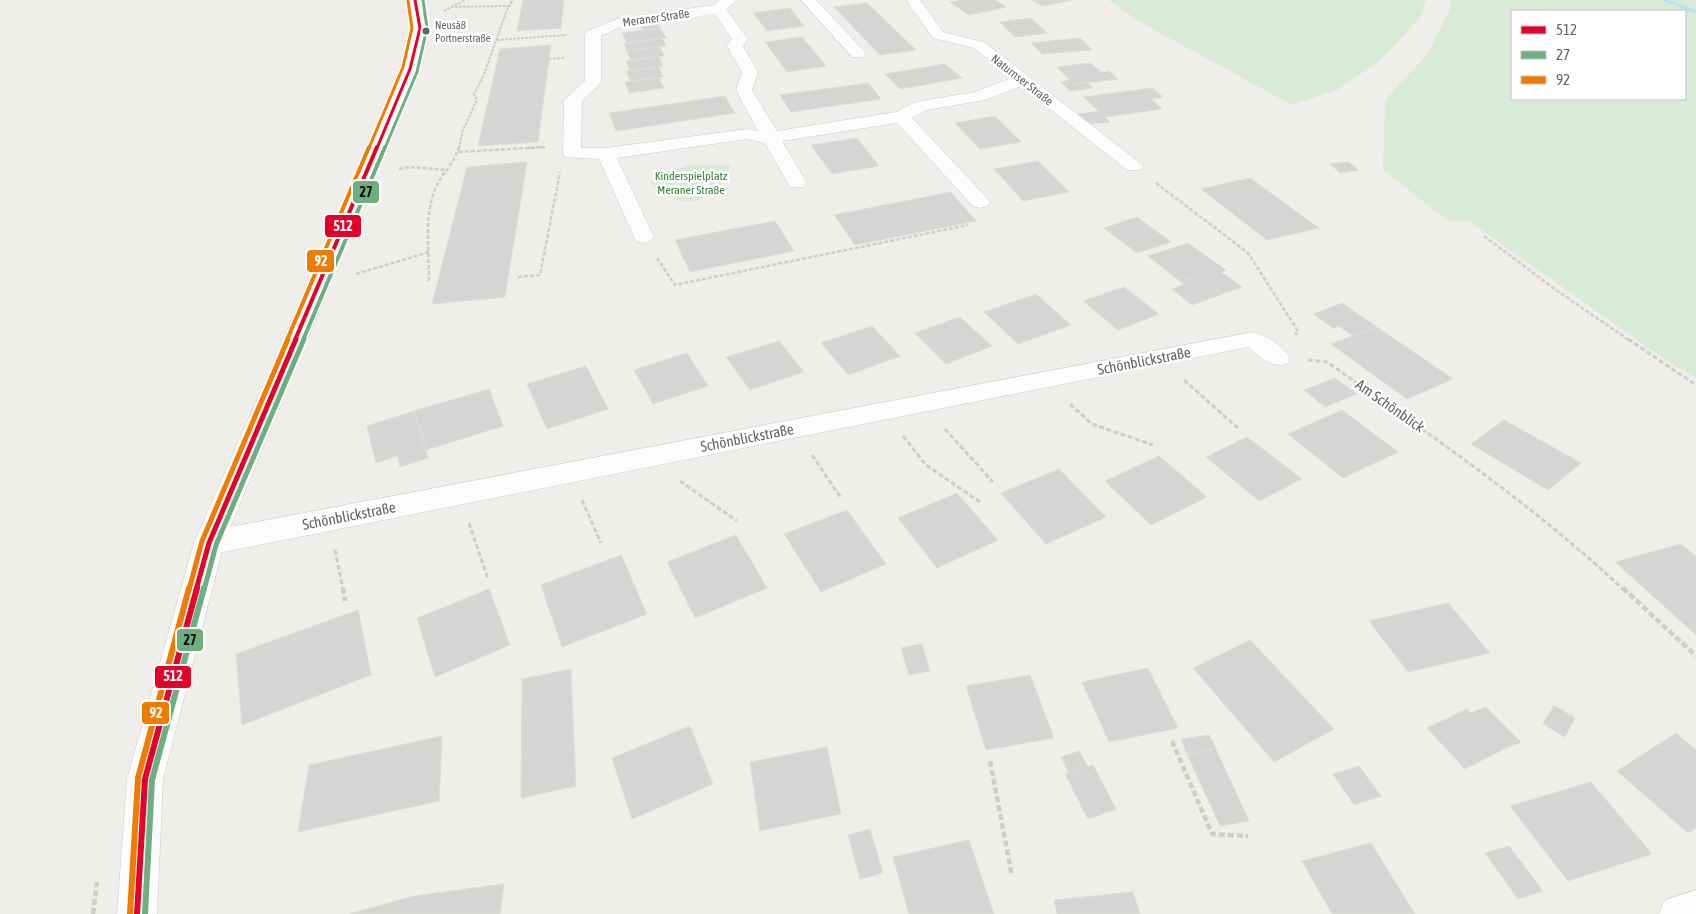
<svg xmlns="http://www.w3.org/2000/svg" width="1696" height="914" font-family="'Asap Condensed',sans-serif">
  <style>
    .green { fill: #d8ebd6; fill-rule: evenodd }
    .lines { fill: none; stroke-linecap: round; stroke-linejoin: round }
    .stream { fill: #bfe0f9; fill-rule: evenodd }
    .building { fill: #d6d5d3; stroke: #deddd9 }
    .street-casing { stroke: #cbcccc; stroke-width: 1 }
    .secondary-casing { stroke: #cacacb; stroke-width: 1 }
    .path-far3 { stroke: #cacfcc; stroke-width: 2; stroke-dasharray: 3 1; stroke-linecap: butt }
    .path-far2 { stroke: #cacfcc; stroke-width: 2.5; stroke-dasharray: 4 2; stroke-linecap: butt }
    .path-far1 { stroke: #cacfcc; stroke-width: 3; stroke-dasharray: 5 2.5; stroke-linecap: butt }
    .path { stroke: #cacfcc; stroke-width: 4.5; stroke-dasharray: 6 3; stroke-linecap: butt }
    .street { fill: #fdfcfc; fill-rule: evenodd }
    .secondary { fill: #fdfcfc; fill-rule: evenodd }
    .bus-1-far3-casing { stroke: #fff; stroke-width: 5.5 }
    .bus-1-far2-casing { stroke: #fff; stroke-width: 7 }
    .bus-1-far1-casing { stroke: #fff; stroke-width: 9 }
    .bus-1-casing { stroke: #fff; stroke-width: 10 }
    .bus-2-far3-casing { stroke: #fff; stroke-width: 5.5 }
    .bus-2-far2-casing { stroke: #fff; stroke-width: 7 }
    .bus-2-far1-casing { stroke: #fff; stroke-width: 9 }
    .bus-2-casing { stroke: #fff; stroke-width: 10 }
    .bus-3-far3-casing { stroke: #fff; stroke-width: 5.5 }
    .bus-3-far2-casing { stroke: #fff; stroke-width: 7 }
    .bus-3-far1-casing { stroke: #fff; stroke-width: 9 }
    .bus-3-casing { stroke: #fff; stroke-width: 10 }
    .bus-1-far3 { stroke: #e4002b; stroke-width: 3 }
    .bus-1-far2 { stroke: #e4002b; stroke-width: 4 }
    .bus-1-far1 { stroke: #e4002b; stroke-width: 5 }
    .bus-1 { stroke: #e4002b; stroke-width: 6 }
    .bus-2-far3 { stroke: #6eaf7f; stroke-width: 3 }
    .bus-2-far2 { stroke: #6eaf7f; stroke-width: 4 }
    .bus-2-far1 { stroke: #6eaf7f; stroke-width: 5 }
    .bus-2 { stroke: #6eaf7f; stroke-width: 6 }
    .bus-3-far3 { stroke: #ef7c00; stroke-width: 3 }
    .bus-3-far2 { stroke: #ef7c00; stroke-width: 4 }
    .bus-3-far1 { stroke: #ef7c00; stroke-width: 5 }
    .bus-3 { stroke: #ef7c00; stroke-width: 6 }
    .bus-dot { fill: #5f6368; stroke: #fff; stroke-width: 2 }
    .labels { text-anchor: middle; stroke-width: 5; stroke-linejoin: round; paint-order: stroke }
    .far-bus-label { font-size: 11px; fill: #5f6368; stroke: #fff; text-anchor: start }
    .far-street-label { font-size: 12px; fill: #5f6368; stroke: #fff }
    .far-park-label { font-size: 12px; fill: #348238; stroke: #fff }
    .street-label { font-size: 15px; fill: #5f6368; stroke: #fff }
    .line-badge { stroke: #fff; stroke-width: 2 }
    .badge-label { font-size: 14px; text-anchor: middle; font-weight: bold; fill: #fff }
    .pale-badge-label { font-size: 14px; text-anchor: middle; font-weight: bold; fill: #111 }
  </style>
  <rect width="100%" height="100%" fill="#efeeea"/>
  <!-- green -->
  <path class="green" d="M1109 0H1426L1421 17 1379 61 1339 89 1292 105 1138 21Z
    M1449 0H1696V378L1667 361 1470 222 1448 221 1383 170 1385 100 1429 52 1452 4ZM1512 11H1685V99H1512Z
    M689 165H730L729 170 716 177 723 180C717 194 692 208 676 199 667 193 669 190 656 189L651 183C659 170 676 170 689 165Z"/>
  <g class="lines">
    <!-- stream -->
    <path class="stream" d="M1661 0H1669L1696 10V14Z"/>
  </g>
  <!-- building -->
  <path class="building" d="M523 0H564L561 28 517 31Z
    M963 0H995L1007 7 969 15 950 2Z
    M1031 0H1073L1042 6Z
    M867 3 916 50 880 55 834 7Z
    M790 8 804 26 767 31 753 13Z
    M1031 18 1047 33 1015 37 1000 22Z
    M657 22 660 28 643 30 639 25Z
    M660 28 666 38 627 43 622 33Z
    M802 37 826 66 787 72 765 42Z
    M662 38 666 46 627 51 624 43Z
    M1080 38 1092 50 1042 54 1031 43Z
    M551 45 538 142 478 146 500 49Z
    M660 47 664 56 631 60 627 51Z
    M659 57 663 66 630 71 626 61Z
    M1090 63 1101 72 1109 71 1118 79 1074 84 1057 67Z
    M945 64 962 78 900 89 885 74Z
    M659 67 663 77 630 81 626 71Z
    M659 78 664 88 629 93 625 82Z
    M1070 80 1074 84 1087 82 1093 88 1070 91 1061 82Z
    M868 83 881 99 791 112 780 95Z
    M1152 88 1163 97 1151 99 1162 109 1105 117 1084 97Z
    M725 96 735 113 616 131 609 113Z
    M1099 111 1110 122 1089 124 1078 114Z
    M995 116 1021 142 980 149 955 123Z
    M857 138 879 166 832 174 811 145Z
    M1038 161 1069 192 1023 201 994 169Z
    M527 162 505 297 432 304 467 167Z
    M1348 162 1359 170 1340 173 1330 164Z
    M1250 178 1319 228 1267 240 1201 189Z
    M951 192 976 221 855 245 834 215Z
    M1137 217 1171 242 1137 253 1104 228Z
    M775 221 794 251 690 272 675 240Z
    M1188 243 1226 270 1221 272 1242 287 1222 294 1198 276 1181 282 1148 256Z
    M1198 276 1222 294 1192 305 1172 289 1185 284 1181 282Z
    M1124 287 1159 314 1118 330 1083 301Z
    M1036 294 1071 325 1018 344 984 312Z
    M1342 303 1377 327 1353 336 1339 326 1333 328 1313 314Z
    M960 317 992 346 946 364 915 333Z
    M872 326 900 356 848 375 821 343Z
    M1377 327 1453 379 1407 399 1331 344Z
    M779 341 804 372 750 390 726 357Z
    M687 353 708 386 653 404 634 370Z
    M586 366 608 409 547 429 527 384Z
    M1335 378 1357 394 1325 407 1304 390Z
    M489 389 503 426 426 450 414 411Z
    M1342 410 1398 452 1343 478 1288 434Z
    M414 411 428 458 400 467 397 456 376 463 367 426Z
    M1504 420 1581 463 1548 490 1471 444Z
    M1247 437 1302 479 1259 501 1206 457Z
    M1159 456 1207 497 1151 525 1105 481Z
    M1059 469 1106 517 1046 544 1001 493Z
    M957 493 998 540 937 568 898 518Z
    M847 510 886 564 821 592 784 534Z
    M736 535 767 588 695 618 667 562Z
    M1681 544 1696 556V635L1615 562Z
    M621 555 647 614 562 647 541 585Z
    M489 589 510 645 435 677 417 618Z
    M1448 603 1490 653 1408 672 1369 621Z
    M358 610 371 675 242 725 236 654Z
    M1250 640 1334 729 1274 762 1193 668Z
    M922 644 930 671 909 675 901 648Z
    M1148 668 1178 728 1109 742 1082 682Z
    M571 669 576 786 521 798 522 679Z
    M1030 675 1054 738 986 750 966 686Z
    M1554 705 1575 718 1565 737 1543 724Z
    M1486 707 1521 742 1506 748 1471 713Z
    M1467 709 1506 748 1465 769 1427 728Z
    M690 726 713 784 632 819 612 758Z
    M1676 733 1696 750V828L1688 833 1617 771Z
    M1209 735 1216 749 1187 754 1181 739Z
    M442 736 439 801 298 832 309 765Z
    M827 747 841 814 760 831 750 762Z
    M1216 749 1249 821 1220 826 1187 754Z
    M1079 751 1088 767 1069 773 1061 757Z
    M1093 765 1116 809 1088 819 1065 774Z
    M1359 766 1381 796 1354 805 1333 774Z
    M1591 782 1652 854 1568 881 1510 806Z
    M870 829 883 873 860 879 848 835Z
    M969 840 994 914H909L893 857Z
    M1371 843 1415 914H1332L1302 861Z
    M1509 846 1543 891 1518 899 1485 853Z
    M504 884 500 914H349L414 896Z
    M1133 892 1140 914H1057L1054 900Z"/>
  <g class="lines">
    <!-- street casing -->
    <g class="street-casing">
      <path id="street" d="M719 0H737L726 9 748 39 743 46 758 72 752 90 777 131 896 112 915 102 975 92 1011 78 974 48 933 38 906 0H920L943 32 984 42 1144 166 1141 170H1127L1021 86 985 100 926 110 912 118 987 198 990 202 987 206 980 208 973 206 897 123 782 141 807 183 804 187H790L765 143 747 139 617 158 654 237 650 241 643 243 636 241 599 159 565 157 563 153 564 100 585 81V34L588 31 617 19 714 5ZM715 14 732 39 727 46 742 72 736 90 758 131 747 129 606 148H581L582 101 601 83V36L620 27Z
        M801 0H816L864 51 866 54 864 57H852Z
        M1253 332C1266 335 1283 346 1290 358L1287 364C1270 368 1261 357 1248 347L209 555 198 551 194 543 198 535 209 531Z
        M1696 890V914H1659L1665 900Z"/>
    </g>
    <!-- secondary casing -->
    <g class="secondary-casing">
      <path id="secondary" d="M408 0H422L428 28 418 69 224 543 163 779 157 914H117L127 779 194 543 402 69 412 28Z"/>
    </g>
    <!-- path-far3 -->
    <path class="path-far3" d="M451 7 509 6
      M444 11 465 0
      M497 40 566 35
      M549 59 565 58
      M459 148 463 130 477 100 474 94 483 77 507 10 513 0
      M528 148 545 147"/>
    <!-- path-far2 -->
    <path class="path-far2" d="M459 147 458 152 545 147
      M399 169 409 167 448 170
      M1156 183 1248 253 1298 331 1295 335
      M1484 236 1556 290 1629 340
      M657 258 675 285 968 225
      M356 274 429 252
      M518 277 540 275 560 172
      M429 281C429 251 424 217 435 189 441 175 452 166 457 152"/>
    <!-- path-far1 -->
    <path class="path-far1" d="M1628 339 1696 385
      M1308 360 1327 362C1429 434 1532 504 1624 590
      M1184 380 1239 429
      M1070 404 1092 424 1153 445
      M945 429 993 482
      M903 436 926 465 980 502
      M812 455 841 498
      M680 481 737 521
      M582 500 601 543
      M469 523 488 579
      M335 550 343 590"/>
    <!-- path -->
    <path class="path" d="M343 588 345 601
      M1623 588 1696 656
      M1172 741 1212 834 1248 836
      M990 761 1012 876
      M93 914 97 882"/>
    <!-- street -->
    <use href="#street" class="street"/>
    <!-- secondary -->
    <use href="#secondary" class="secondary"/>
    <!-- bus-1-far3 casing -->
    <g class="bus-1-far3-casing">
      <path id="bus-1-far3" d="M377 148 410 69 420 28 415 0"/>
    </g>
    <!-- bus-1-far2 casing -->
    <g class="bus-1-far2-casing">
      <path id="bus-1-far2" d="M295 340 377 147"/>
    </g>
    <!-- bus-1-far1 casing -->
    <g class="bus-1-far1-casing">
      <path id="bus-1-far1" d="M196 590 209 543 296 339"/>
    </g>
    <!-- bus-1 casing -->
    <g class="bus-1-casing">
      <path id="bus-1" d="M137 914 145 779 197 588"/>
    </g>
    <!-- bus-2-far3 casing -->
    <g class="bus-2-far3-casing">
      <path id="bus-2-far3" d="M385 148 417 72 427 28 423 0"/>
    </g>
    <!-- bus-2-far2 casing -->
    <g class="bus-2-far2-casing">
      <path id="bus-2-far2" d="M303 340 385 147"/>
    </g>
    <!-- bus-2-far1 casing -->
    <g class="bus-2-far1-casing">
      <path id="bus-2-far1" d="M204 590 216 545 304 339"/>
    </g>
    <!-- bus-2 casing -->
    <g class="bus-2-casing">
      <path id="bus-2" d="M145 914 152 780 204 588"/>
    </g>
    <!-- bus-3-far3 casing -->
    <g class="bus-3-far3-casing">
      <path id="bus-3-far3" d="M369 148 403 67 412 28 408 1"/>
    </g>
    <!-- bus-3-far2 casing -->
    <g class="bus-3-far2-casing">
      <path id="bus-3-far2" d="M287 340 369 147"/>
    </g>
    <!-- bus-3-far1 casing -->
    <g class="bus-3-far1-casing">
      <path id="bus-3-far1" d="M189 590 202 541 288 339"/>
    </g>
    <!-- bus-3 casing -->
    <g class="bus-3-casing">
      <path id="bus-3" d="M130 914 138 778 189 588"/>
    </g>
    <!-- bus-1-far3 -->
    <use href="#bus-1-far3" class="bus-1-far3"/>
    <!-- bus-1-far2 -->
    <use href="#bus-1-far2" class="bus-1-far2"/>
    <!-- bus-1-far1 -->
    <use href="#bus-1-far1" class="bus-1-far1"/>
    <!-- bus-1 -->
    <use href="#bus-1" class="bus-1"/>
    <!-- bus-2-far3 -->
    <use href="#bus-2-far3" class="bus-2-far3"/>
    <!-- bus-2-far2 -->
    <use href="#bus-2-far2" class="bus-2-far2"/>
    <!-- bus-2-far1 -->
    <use href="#bus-2-far1" class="bus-2-far1"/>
    <!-- bus-2 -->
    <use href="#bus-2" class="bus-2"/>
    <!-- bus-3-far3 -->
    <use href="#bus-3-far3" class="bus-3-far3"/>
    <!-- bus-3-far2 -->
    <use href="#bus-3-far2" class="bus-3-far2"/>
    <!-- bus-3-far1 -->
    <use href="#bus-3-far1" class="bus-3-far1"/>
    <!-- bus-3 -->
    <use href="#bus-3" class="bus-3"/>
  </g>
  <!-- markers -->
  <circle class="bus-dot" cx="426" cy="31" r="4.5"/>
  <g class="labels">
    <!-- far-bus labels -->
    <g class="far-bus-label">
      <text x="435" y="29">Neusäß<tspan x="435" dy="13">Portnerstraße</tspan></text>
    </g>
    <!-- far-street labels -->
    <g class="far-street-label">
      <text transform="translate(656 18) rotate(-8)" y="4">Meraner Straße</text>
      <text transform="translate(1022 80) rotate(38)" y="4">Naturnser Straße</text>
    </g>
    <!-- far-park labels -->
    <g class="far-park-label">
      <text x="691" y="180">Kinderspielplatz<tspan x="691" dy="14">Meraner Straße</tspan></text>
    </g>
    <!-- street labels -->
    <g class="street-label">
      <text transform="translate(1144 361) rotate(-11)" y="5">Schönblickstraße</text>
      <text transform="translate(1390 406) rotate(35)" y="5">Am Schönblick</text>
      <text transform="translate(747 438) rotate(-11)" y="5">Schönblickstraße</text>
      <text transform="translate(349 516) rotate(-11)" y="5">Schönblickstraße</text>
    </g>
  </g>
  <g class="line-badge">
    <rect x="352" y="180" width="28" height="24" rx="5" fill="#6eaf7f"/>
    <rect x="324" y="214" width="38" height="24" rx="5" fill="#e4002b"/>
    <rect x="306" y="249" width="29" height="24" rx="5" fill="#ef7c00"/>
    <rect x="176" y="628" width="28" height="24" rx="5" fill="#6eaf7f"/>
    <rect x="154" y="665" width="38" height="24" rx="5" fill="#e4002b"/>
    <rect x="141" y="701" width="29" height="24" rx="5" fill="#ef7c00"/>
  </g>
  <g class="badge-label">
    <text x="343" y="231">512</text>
    <text x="321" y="266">92</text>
    <text x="173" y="681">512</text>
    <text x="156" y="718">92</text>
  </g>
  <g class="pale-badge-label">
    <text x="366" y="197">27</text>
    <text x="190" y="645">27</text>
  </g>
  <!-- legend -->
  <rect x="1511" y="10" width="175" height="90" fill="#ffffff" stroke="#bfc1c3"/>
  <rect x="1521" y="26" width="25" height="8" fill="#e4002b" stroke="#bfc1c3"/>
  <text x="1556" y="35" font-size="15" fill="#5f6368">512</text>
  <rect x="1521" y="51" width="25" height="8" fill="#6eaf7f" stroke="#bfc1c3"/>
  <text x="1556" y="60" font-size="15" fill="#5f6368">27</text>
  <rect x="1521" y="76" width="25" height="8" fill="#ef7c00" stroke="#bfc1c3"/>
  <text x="1556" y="85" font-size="15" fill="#5f6368">92</text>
</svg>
